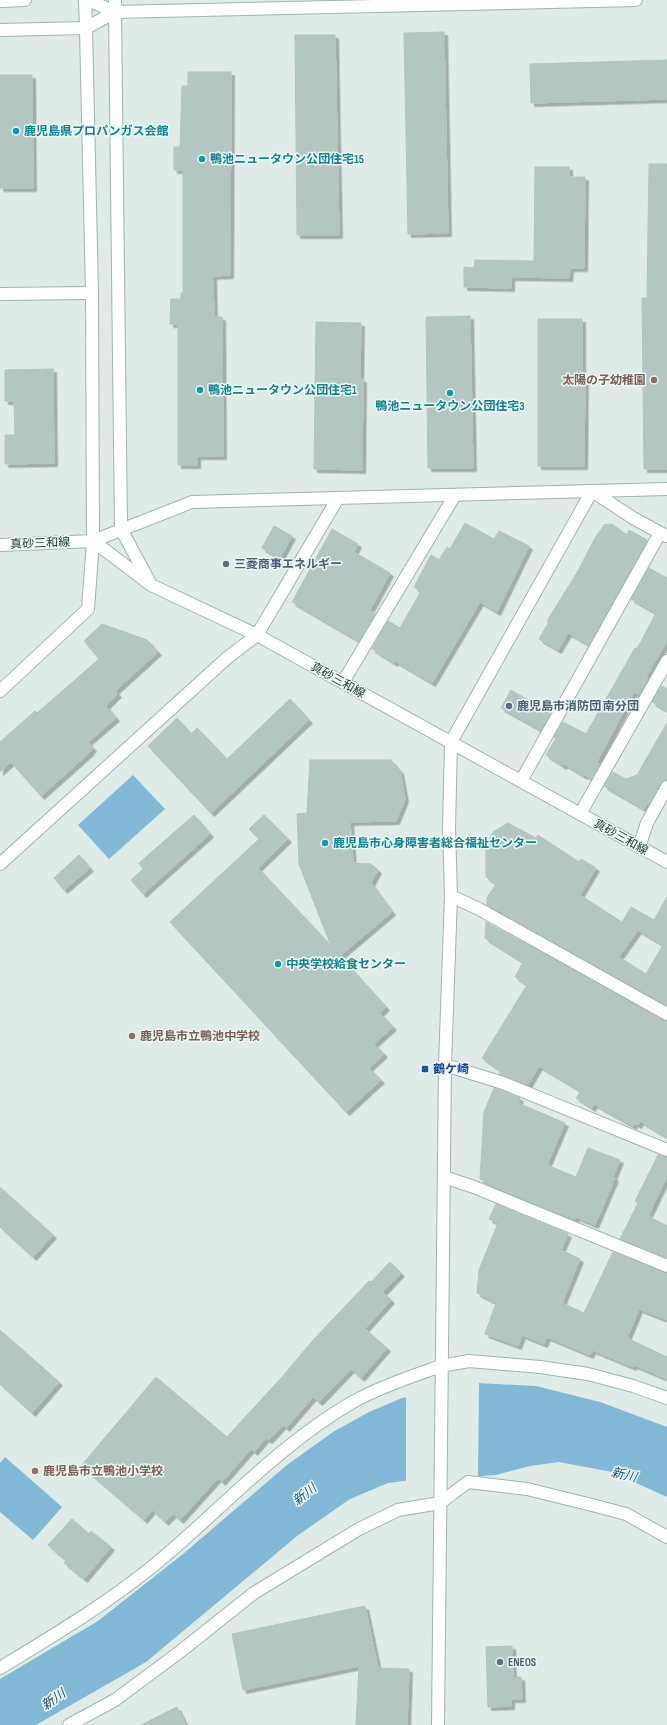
<svg xmlns="http://www.w3.org/2000/svg" width="667" height="1725" font-family="'Sofia Sans Condensed','Noto Sans JP',sans-serif">
  <style>
    .water { fill: #80b8d5 }
    .pier { fill: #deebe7 }
    .building { fill: #b3c6c1; stroke: #b0c5c0; fill-rule: evenodd; filter: url(#shadow) }
    .lines { fill: none; stroke-linecap: round; stroke-linejoin: round }
    .minor-casing { stroke: #a1b3af; stroke-width: 14 }
    .tertiary-casing { stroke: #a1b3af; stroke-width: 14 }
    .secondary-casing { stroke: #9cb7b3; stroke-width: 14 }
    .minor { stroke: #fff; stroke-width: 12 }
    .tertiary { stroke: #fff; stroke-width: 12 }
    .secondary { stroke: #fff; stroke-width: 12 }
    .culture-dot { fill: #0f9aa8; stroke: #eef7f4; stroke-width: 1.5 }
    .education-dot { fill: #8d6e63; stroke: #eef7f4; stroke-width: 1.5 }
    .service-dot { fill: #5c6f8a; stroke: #eef7f4; stroke-width: 1.5 }
    .transit-dot { fill: #1a4fb4; stroke: #eef7f4; stroke-width: 1.5 }
    .labels { text-anchor: middle; stroke-width: 3; stroke-linejoin: round; paint-order: stroke }
    .culture-label { font-size: 12px; font-weight: bold; fill: #0d838f; stroke: #eef7f4; text-anchor: start }
    .education-label { font-size: 12px; font-weight: bold; fill: #785e54; stroke: #eef7f4; text-anchor: start }
    .street-label { font-size: 12px; fill: #1e3c39; stroke: #eef7f4 }
    .service-label { font-size: 12px; font-weight: bold; fill: #4e5e75; stroke: #eef7f4; text-anchor: start }
    .transit-label { font-size: 12px; font-weight: bold; fill: #164399; stroke: #eef7f4; text-anchor: start }
    .water-label { font-size: 13px; font-style: italic; fill: #14567c; stroke: #eef7f4 }
  </style>
  <defs>
    <filter id="shadow"><feDropShadow dx="3.5" dy="3.5" stdDeviation="0" flood-color="#0004"/></filter>
  </defs>
  <rect width="100%" height="100%" fill="#deebe7"/>
  <!-- water -->
  <path class="water" d="M133 775 165 809 109 859 78 825Z
    M478 1383 536 1386 600 1402 667 1427V1497L612 1472 559 1462 530 1466 496 1475 403 1481 388 1483 350 1499 297 1536 146 1662 36 1725H0V1679L98 1621 183 1554 287 1465 333 1432 369 1412 402 1398Z
    M5 1457 62 1507 33 1540 0 1512V1463Z"/>
  <!-- pier -->
  <path class="pier" d="M479 1381 478 1478 406 1483V1396Z"/>
  <!-- building -->
  <path class="building" d="M444 32 448 233 408 234 404 33Z
    M295 35H335L339 235H297Z
    M667 60V99L531 103 530 64Z
    M188 72H231L230 275 213 276 214 317H222L223 456H197V465H178V324H170L171 299H181V293H183V170H174V147H180L182 86H188Z
    M0 75H32L33 188H0Z
    M649 164H667V469H644L642 298H647Z
    M535 167H569V177H585L584 268H570L569 278 511 277V288L464 287V267L474 268 475 260 534 261Z
    M470 316 473 468H428L426 317Z
    M538 319H582V375H585L584 466H538Z
    M316 322 361 323 360 379H363L362 470 314 469Z
    M53 369 54 463 5 464V435H15L14 401H5V370Z
    M465 523 494 539 499 531 529 546 497 612 480 602 432 683 395 661 394 663 372 649 388 621 400 628 421 591 414 587 431 555 439 560 447 547 450 549Z
    M612 524 627 535 629 530 647 540 589 645 568 633 558 650 539 639 549 622 547 621 578 571 595 538 604 525Z
    M274 526 292 536 280 558 262 548Z
    M332 529 358 544 354 552 390 573 370 610 375 613 359 641 292 602Z
    M649 568 667 578V641L646 677 648 678 639 695 634 692 597 762 600 764 591 779 585 775 584 776 564 764 563 766 546 755 556 738 554 737 563 722 586 734 635 648 637 649 656 613 631 599Z
    M102 624 147 640 158 652 115 691 118 694 106 706 116 718 88 742 93 748 89 753 41 796 11 762 0 772V742L35 711 37 713 99 659 84 641Z
    M661 686 667 689V711L652 702Z
    M511 690 528 700 527 702 550 714 541 730 501 708Z
    M290 699 309 720 211 813 148 746 177 718 191 734 197 728 227 759Z
    M667 723V780L660 783 649 805 647 804 644 809 604 786 613 772 626 779 637 775Z
    M310 760H391L400 771 405 799 396 821 350 822 353 863 371 864 378 870 371 883 392 912 340 956 386 1007 380 1013 393 1027 374 1044 384 1054 369 1068 381 1080 346 1112 170 922 259 839 249 829 264 815 288 839 258 868 331 946 299 864 297 814 307 813Z
    M194 815 210 834 143 894 131 880 143 869 139 863Z
    M508 823 536 838 538 835 579 862 581 859 596 868 580 895 622 922 631 907 654 920 667 897V1005L487 905V898L496 884 486 877V846L493 832ZM638 930 663 945 646 974 619 957Z
    M79 855 90 868 64 890 54 878Z
    M486 922 667 1021V1137L640 1121 638 1125 634 1123 633 1126 594 1104 592 1108 576 1098 581 1091 539 1066 528 1085 499 1074 501 1071 482 1058 527 985 515 977 523 962 485 938Z
    M494 1088 520 1098 518 1103 565 1123 547 1165 576 1177 588 1148 620 1160 613 1177 615 1178 595 1225 576 1217 574 1220 502 1190 480 1179 484 1112Z
    M658 1155 667 1157V1176L648 1216 667 1226V1258L620 1239 638 1203 635 1201Z
    M0 1187 53 1235 33 1257 0 1227Z
    M496 1204 568 1234 561 1250 580 1259 562 1303 584 1313 613 1252 667 1273V1320L639 1309 627 1338 667 1357V1379L634 1365 633 1367 592 1350 590 1355 547 1337 544 1344 522 1335 518 1346 485 1334 496 1303 477 1293 479 1270 498 1223 489 1219Z
    M390 1262 401 1273 383 1292 391 1300 365 1329 387 1348 361 1378 351 1369 319 1402 313 1397 286 1428 283 1425 269 1440 266 1438 254 1452 251 1449 222 1482 218 1478 180 1520 173 1514 165 1522 152 1510 144 1520 81 1466 156 1377 227 1437 282 1377 315 1338 369 1281 371 1282Z
    M0 1330 59 1382 32 1413 0 1384Z
    M72 1519 89 1534 91 1531 111 1547 84 1579 64 1563 66 1561 48 1545Z
    M365 1606 378 1668 409 1669 407 1725H356L359 1666 243 1690 232 1634Z
    M512 1646 513 1678 521 1677 522 1699H511V1706L488 1707 486 1647Z
    M177 1707 186 1725H141Z"/>
  <g class="lines">
    <!-- minor casing -->
    <g class="minor-casing">
      <path id="minor" d="M0 294 92 293
        M592 491 633 518 666 536
        M343 682 455 495
        M521 781 660 533
        M580 814 667 661
        M639 847 647 823 667 787
        M0 864 227 658 257 635 338 498
        M451 896 479 909 667 1014
        M445 1065 503 1083 667 1150
        M444 1177 474 1187 667 1266
        M441 1366 469 1361 540 1367 588 1374 633 1386 667 1398
        M69 1725 115 1700 181 1651 254 1593 359 1529 398 1510 440 1503 468 1482 527 1489 596 1506 626 1514 667 1537"/>
    </g>
    <!-- tertiary casing -->
    <g class="tertiary-casing">
      <path id="tertiary" d="M88 0 115 12 636 0
        M115 12 121 529 149 581
        M93 541 192 502 667 489
        M0 545 93 541 151 585 257 635 667 862
        M0 691 88 609 93 541 92 293 86 28
        M0 1668C56 1634 115 1599 165 1556 226 1504 281 1444 351 1403 377 1388 413 1376 441 1366
        M438 1725 445 1065 451 896 449 828 451 742 592 491"/>
    </g>
    <!-- secondary casing -->
    <g class="secondary-casing">
      <path id="secondary" d="M85 0 86 28
        M0 1 25 0
        M0 30 86 28 115 12V0"/>
    </g>
    <!-- minor -->
    <use href="#minor" class="minor"/>
    <!-- tertiary -->
    <use href="#tertiary" class="tertiary"/>
    <!-- secondary -->
    <use href="#secondary" class="secondary"/>
  </g>
  <!-- markers -->
  <g class="culture-dot">
    <circle cx="16" cy="131" r="4"/>
    <circle cx="202" cy="159" r="4"/>
    <circle cx="200" cy="390" r="4"/>
    <circle cx="450" cy="393" r="4"/>
    <circle cx="325" cy="843" r="4"/>
    <circle cx="278" cy="964" r="4"/>
  </g>
  <g class="education-dot">
    <circle cx="654" cy="380" r="4"/>
    <circle cx="132" cy="1036" r="4"/>
    <circle cx="35" cy="1471" r="4"/>
  </g>
  <g class="service-dot">
    <circle cx="226" cy="564" r="4"/>
    <circle cx="509" cy="706" r="4"/>
    <circle cx="500" cy="1662" r="4"/>
  </g>
  <rect class="transit-dot" x="421" y="1065" width="8" height="8" rx="2"/>
  <g class="labels">
    <!-- culture labels -->
    <g class="culture-label">
      <text x="24" y="135">鹿児島県プロパンガス会館</text>
      <text x="210" y="163">鴨池ニュータウン公団住宅15</text>
      <text x="208" y="394">鴨池ニュータウン公団住宅1</text>
      <text x="450" y="410" text-anchor="middle">鴨池ニュータウン公団住宅3</text>
      <text x="333" y="847">鹿児島市心身障害者総合福祉センター</text>
      <text x="286" y="968">中央学校給食センター</text>
    </g>
    <!-- education labels -->
    <g class="education-label">
      <text x="646" y="384" text-anchor="end">太陽の子幼稚園</text>
      <text x="140" y="1040">鹿児島市立鴨池中学校</text>
      <text x="43" y="1475">鹿児島市立鴨池小学校</text>
    </g>
    <!-- street labels -->
    <g class="street-label">
      <text transform="translate(40 543) rotate(-2)" y="4">真砂三和線</text>
      <text transform="translate(338 680) rotate(29)" y="4">真砂三和線</text>
      <text transform="translate(621 837) rotate(29)" y="4">真砂三和線</text>
    </g>
    <!-- service labels -->
    <g class="service-label">
      <text x="234" y="568">三菱商事エネルギー</text>
      <text x="517" y="710">鹿児島市消防団 南分団</text>
      <text x="508" y="1666">ENEOS</text>
    </g>
    <!-- transit labels -->
    <g class="transit-label">
      <text x="433" y="1073">鶴ケ崎</text>
    </g>
    <!-- water labels -->
    <g class="water-label">
      <text transform="translate(624 1474) rotate(12)" y="5">新川</text>
      <text transform="translate(304 1494) rotate(-39)" y="5">新川</text>
      <text transform="translate(53 1699) rotate(-35)" y="5">新川</text>
    </g>
  </g>
</svg>
